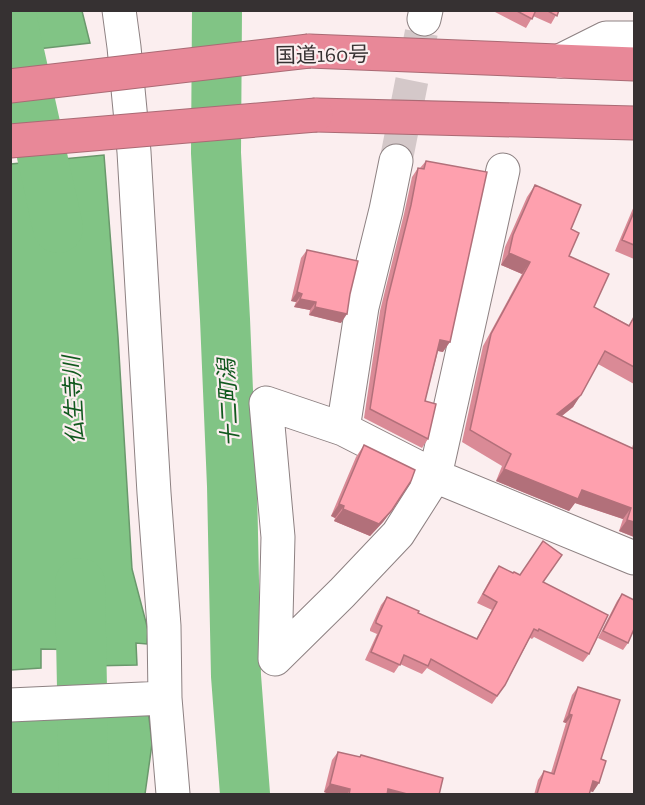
<svg xmlns="http://www.w3.org/2000/svg" width="645" height="805" font-family="'Zilla Slab','Noto Sans JP',serif">
  <style>
    .water { fill: #81c485; stroke: #6a986c; stroke-width: 1.5 }
    .lines { fill: none; stroke-linecap: round; stroke-linejoin: round }
    .river { stroke: #81c485; stroke-width: 50 }
    .minor-tunnel { stroke: #d4c8c9; stroke-width: 33; stroke-dasharray: 33 16; stroke-linecap: butt }
    .minor-casing { stroke: #8d8182; stroke-width: 35 }
    .highway-casing { stroke: #aa6a74; stroke-width: 35 }
    .minor { stroke: #fff; stroke-width: 33 }
    .highway { stroke: #e88898; stroke-width: 33 }
    .highway-bridge-casing { stroke: #aa6a74; stroke-width: 35; stroke-linecap: butt }
    .highway-bridge { stroke: #e88898; stroke-width: 33 }
    .wall { fill: #da8a96 }
    .shaded-wall { fill: #b2707a }
    .building { fill: #fea0ae; stroke: #b2707a; stroke-width: 1.5 }
    .labels { text-anchor: middle; stroke-width: 4.5; stroke-linejoin: round; paint-order: stroke }
    .street-label { font-size: 21px; fill: #363132; stroke: #fbeeef }
    .water-label { font-size: 22px; font-style: italic; fill: #11591e; stroke: #fbeeef }
  </style>
  <rect width="100%" height="100%" fill="#fbeeef"/>
  <!-- water -->
  <path class="water" d="M10 11H82L90 43 11 52Z
    M104 155 118 337 132 569 148 630 147 644 136 643 137 665 89 666 88 650 41 649V668L11 670V164Z
    M148 709 152 744 145 794H11L10 714Z"/>
  <g class="lines">
    <!-- river -->
    <path class="river" d="M217 10 216 153 225 319 232 486 236 676 245 794
      M10 11 58 228
      M80 583 84 794"/>
    <!-- minor-tunnel -->
    <path class="minor-tunnel" d="M396 161 424 19"/>
    <!-- minor casing -->
    <g class="minor-casing">
      <path id="minor" d="M119 10 124 47 134 152 154 493 164 626 165 698 173 794
        M424 19 426 10
        M560 61 606 38H634
        M503 170 435 476 634 558
        M266 403 343 429 435 476 398 534 342 593 275 659 278 537Z
        M343 429 362 307 386 210 396 161
        M10 705 165 698"/>
    </g>
    <!-- highway casing -->
    <g class="highway-casing">
      <path id="highway" d="M309 51 634 64
        M316 115 634 123"/>
    </g>
    <!-- minor -->
    <use href="#minor" class="minor"/>
    <!-- highway -->
    <use href="#highway" class="highway"/>
    <!-- highway-bridge casing -->
    <g class="highway-bridge-casing">
      <path id="highway-bridge" d="M10 86 309 51
        M10 141 316 115"/>
    </g>
    <!-- highway-bridge -->
    <use href="#highway-bridge" class="highway-bridge"/>
  </g>
  <!-- wall -->
  <path class="wall" d="M496 10H559L551 24 533 16 526 28 495 12Z
    M426 161 443 352 438 351 425 401 428 439 422 448 364 418 380 311 404 214 412 177 418 168H420Z
    M535 185 571 229 569 256 594 307 629 325 634 317V384L598 364 573 407 562 416 632 448 634 441V537L619 531 623 519 575 503 569 511 496 481 502 466 462 442 483 346 522 274 501 265 505 247 527 197Z
    M634 206V259L615 251Z
    M307 250 341 323 309 315 310 310 294 307 296 302 291 301 301 258Z
    M364 445 392 510 383 522 370 536 334 521 335 518 331 516 356 457Z
    M499 566 513 573 543 582 589 654 583 662 534 637 532 639 530 638 505 685 492 704 427 668 422 674 400 664 394 673 365 660 377 634 370 631V629L381 605 387 597 418 613 476 639 492 610 477 603 493 574Z
    M622 594 628 643 623 650 598 638 617 601Z
    M578 687 601 759 593 792 590 791 589 795H534L538 780 544 771 551 773 566 723 563 722 572 695Z
    M338 752 359 757 361 755 439 795H332L324 792 332 760Z"/>
  <!-- shaded-wall -->
  <path class="shaded-wall" d="M509 253 530 262 522 274 501 265Z
    M297 292 302 294 296 302 291 301Z
    M300 299 316 302 310 310 294 307Z
    M315 307 347 314 341 323 309 315Z
    M440 340 450 342 443 352 433 350Z
    M581 395 573 407 549 426 557 414Z
    M504 469 582 490 631 508 623 519 575 503 569 511 496 481Z
    M339 504 344 506 335 518 331 516Z
    M343 509 392 510 383 522 370 536 334 521Z
    M627 520 634 522V537L619 531Z
    M569 714 572 715 566 723 563 722Z
    M593 781 599 783 593 792 587 790Z
    M330 784 350 789 347 795H332L324 792Z
    M388 789 411 795H384Z"/>
  <!-- building -->
  <path class="building" d="M515 10H536L532 19Z
    M546 10H559L557 16Z
    M426 161 487 172 450 342 440 340 425 401 436 404 428 439 370 409 387 301 411 205 418 168 424 169Z
    M535 185 581 205 571 229 579 233 569 256 609 274 594 307 629 326 634 317V367L605 351 581 395 557 414 634 449V522L627 520 631 508 582 490 578 499 504 469 511 454 470 430 491 334 530 262 509 253 513 235Z
    M634 212V245L622 240Z
    M307 250 358 261 350 294 347 314 315 307 316 302 300 299 302 294 297 292Z
    M364 445 415 470 411 481 392 510 379 524 343 509 344 506 339 504Z
    M543 541 562 555 543 582 608 615 589 654 539 629 538 631 534 629 505 685 497 696 431 659 428 666 404 655 400 665 371 652 382 626 376 623V621L387 597 419 611 418 613 477 639 497 602 483 594 499 566 513 573 514 572 520 575Z
    M622 594 634 600V629L628 643 603 631Z
    M578 687 620 700 601 759 606 761 599 783 593 781 589 795 537 794 544 771 554 774 572 715 569 714Z
    M338 752 360 757 361 755 443 778 439 795H411L388 789 387 795H349L350 789 330 784Z"/>
  <g class="labels">
    <!-- street labels -->
    <g class="street-label">
      <text transform="translate(322 55) rotate(-1)" y="7">国道160号</text>
    </g>
    <!-- water labels -->
    <g class="water-label">
      <text transform="translate(73 400) rotate(-93)" y="8">仏生寺川</text>
      <text transform="translate(228 403) rotate(-93)" y="8">十二町潟</text>
    </g>
  </g>
  <!-- border -->
  <rect width="645" height="805" fill="none" stroke="#363132" stroke-width="24"/>
</svg>
